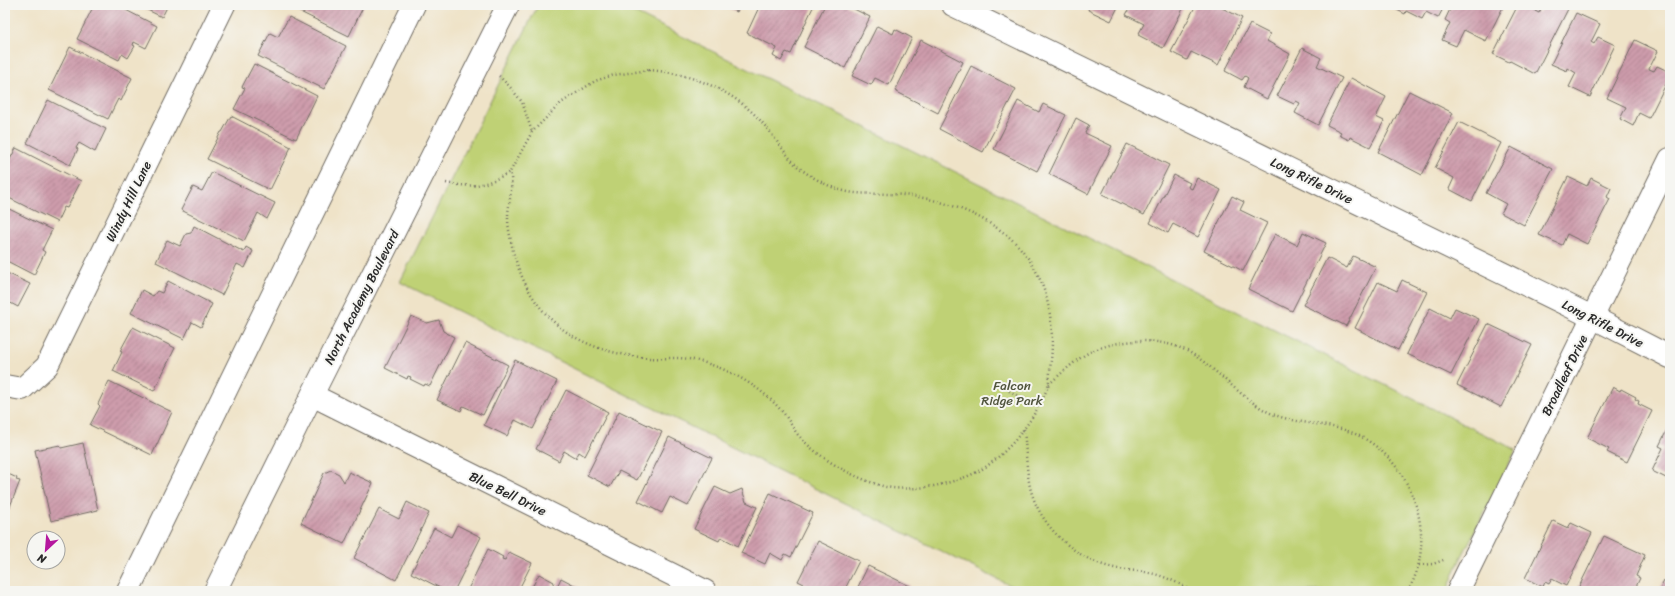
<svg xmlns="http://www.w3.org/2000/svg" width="1675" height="596" font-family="Sriracha,sans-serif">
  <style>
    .green { fill: #bfd174; stroke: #757e50 }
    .building { fill: url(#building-hatch) }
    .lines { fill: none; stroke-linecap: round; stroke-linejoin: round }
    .minor-casing { stroke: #706b62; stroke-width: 24 }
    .path { stroke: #706b62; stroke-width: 2.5; stroke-dasharray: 1 3; stroke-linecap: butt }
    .minor { stroke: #fff; stroke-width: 22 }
    .labels { text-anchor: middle; stroke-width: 4; stroke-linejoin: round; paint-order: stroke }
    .street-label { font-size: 13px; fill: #2b2b2b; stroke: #f6f6f2 }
    .park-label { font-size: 13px; fill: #50543d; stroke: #f6f6f2 }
  </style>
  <defs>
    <pattern id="building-hatch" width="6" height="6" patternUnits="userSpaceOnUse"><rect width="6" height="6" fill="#ce9cac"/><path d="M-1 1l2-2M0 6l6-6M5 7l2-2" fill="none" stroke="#a77f8c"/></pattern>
  </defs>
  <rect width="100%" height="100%" fill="#f6f6f2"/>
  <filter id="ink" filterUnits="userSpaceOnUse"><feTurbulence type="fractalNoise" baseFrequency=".025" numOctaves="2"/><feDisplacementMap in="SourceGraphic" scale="8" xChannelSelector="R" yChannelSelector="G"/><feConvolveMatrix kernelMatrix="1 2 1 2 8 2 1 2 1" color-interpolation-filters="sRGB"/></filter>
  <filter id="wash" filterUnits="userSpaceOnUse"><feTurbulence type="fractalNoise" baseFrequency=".012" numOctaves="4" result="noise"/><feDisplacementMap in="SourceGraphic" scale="16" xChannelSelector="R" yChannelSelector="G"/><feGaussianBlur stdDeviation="0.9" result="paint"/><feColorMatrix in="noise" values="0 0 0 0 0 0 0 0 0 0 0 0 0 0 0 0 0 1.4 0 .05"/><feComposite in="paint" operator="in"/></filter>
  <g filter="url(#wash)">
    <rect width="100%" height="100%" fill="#efe3c8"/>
    <!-- green -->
    <path class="green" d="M538 5H619L1516 450 1458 564 1447 591H1021L400 282Z"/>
    <g id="blocks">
      <!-- building -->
      <path class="building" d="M94 5H116L157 26 146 48 134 42 133 45 135 46 128 58 122 54 119 60 77 39Z
        M137 5H168L162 17Z
        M286 5H364L349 36Z
        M723 5H740L737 12Z
        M760 5H814L791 54 786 52 781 61 773 56 777 48 747 33Z
        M825 5H846L870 17 845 68 804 47Z
        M1090 5H1119L1111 21 1088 10Z
        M1131 5H1185L1163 48 1138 35 1144 24 1126 15Z
        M1196 5H1216L1242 18 1218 65 1191 52 1187 60 1171 52Z
        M1387 5H1445L1438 18 1426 12 1422 19 1406 11 1405 14Z
        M1452 5H1504L1486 41 1464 30 1456 46 1442 40 1450 23 1445 20Z
        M1518 5H1538L1535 11 1539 13 1543 5H1560L1568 9 1535 74 1510 61 1509 62 1493 54Z
        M1576 13 1600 24 1591 42 1594 44 1598 37 1615 45 1590 97 1569 87 1576 73 1568 68 1567 71 1551 64Z
        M289 17 346 46 324 89 258 56 270 33 278 37Z
        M1250 24 1270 34 1267 41 1290 54 1267 99 1244 87 1248 78 1245 76 1242 80 1225 71Z
        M877 26 893 34 895 29 912 38 889 85 875 78 871 85 852 76Z
        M921 40 963 62 938 113 895 91Z
        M1635 40 1658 51 1649 69 1654 71 1657 66 1670 72V76L1649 118 1639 113 1633 126 1620 119 1626 107 1607 98Z
        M70 47 132 78 121 101 118 99 108 119 49 90Z
        M1302 48 1321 58 1317 66 1342 78 1318 125 1295 113 1300 103 1296 101 1294 104 1277 96Z
        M254 64 317 96 296 139 234 109 245 88 242 87Z
        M971 66 1016 89 983 152 939 129Z
        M1351 78 1386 97 1376 117 1384 121 1370 147 1350 137 1349 140 1339 135 1341 132 1327 125Z
        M1409 91 1453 113 1422 175 1378 152Z
        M48 100 106 129 95 152 79 143 76 148 78 149 70 165 27 143Z
        M1018 101 1039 112 1043 104 1066 115 1037 171 994 149Z
        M231 116 291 147 270 190 207 159 221 132H222Z
        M1076 118 1089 125 1085 133 1112 146 1088 194 1049 174Z
        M1459 122 1501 143 1472 201 1449 189 1454 178 1435 168Z
        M1127 144 1169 165 1144 215 1102 194Z
        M1511 147 1553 169 1524 225 1501 213 1506 204 1486 193Z
        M16 148 81 181 67 208 64 207 57 222 5 196V169Z
        M212 172 275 203 267 219 258 213 244 241 181 210 193 187 202 191Z
        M1174 175 1190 183 1188 187 1192 189 1197 178 1221 190 1198 237 1173 224 1168 233 1150 223Z
        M1568 177 1587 186 1591 178 1611 188 1607 197 1610 199 1587 244 1567 234 1562 245 1539 235Z
        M1232 196 1244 202 1240 210 1267 223 1243 271 1204 251Z
        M5 207 52 230 42 250 45 252 34 275 5 260Z
        M194 226 244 252 246 247 253 251 245 268 237 264 222 295 156 262 167 240 180 246 186 234 191 233Z
        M1303 232 1326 243 1292 311 1248 289 1275 234 1297 245Z
        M1353 256 1376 267 1346 326 1303 305 1327 258 1347 268Z
        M5 272 30 284 18 307 5 300Z
        M1402 280 1427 292 1398 350 1355 328 1378 282 1397 291Z
        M168 281 212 304 201 327 192 322 184 339 131 313 142 290 153 296 157 291 162 293Z
        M1430 308 1450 318 1455 308 1479 319 1451 375 1407 354Z
        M411 316 427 323 439 320 443 331 454 337 430 386 425 384 424 386 410 379 411 377 408 376 407 379 385 368Z
        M1488 324 1532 345 1501 407 1457 385Z
        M133 327 175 348 154 391 113 371 122 352 120 351Z
        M465 343 508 365 483 415 463 406 461 411 437 400Z
        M515 360 557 381 533 429 515 420 507 436 484 425Z
        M109 381 172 412 152 455 90 425 100 406 98 404Z
        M1613 387 1620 391 1621 389 1636 397 1635 399 1639 401 1638 404 1652 411 1627 462 1607 452 1609 449 1587 438Z
        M566 390 608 412 585 456 579 452 576 458 564 451 559 461 536 449Z
        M619 411 662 432 637 480 619 471 610 487 587 475Z
        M1668 428 1670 429V480L1652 471 1663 448 1659 446Z
        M669 437 712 458 688 506 670 497 662 513 638 501Z
        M83 443 98 510 51 521 35 450 60 445 61 448Z
        M331 470 339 474 344 482 349 472 373 483 344 544 301 523 324 473Z
        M6 473 17 478 16 480 20 481 5 519Z
        M715 487 730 494 742 489 746 502 757 507 738 546 721 537 719 541 694 529Z
        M770 493 813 513 791 557 785 554 782 560 770 553 765 564 741 553Z
        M407 502 429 513 396 580 354 558 379 509 399 519Z
        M1553 521 1568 528 1571 523 1592 533 1566 586 1552 579 1549 584 1545 582 1543 587 1525 578Z
        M457 525 481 537 454 591H446L411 573 434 528 451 537Z
        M1604 536 1645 555 1636 576 1640 578 1634 591H1577Z
        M818 541 859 561 844 591H831L823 587 822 591H818L798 581Z
        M488 549 503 557 502 559 505 560 509 552 532 563 518 591H467Z
        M868 566 910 586 908 591H856Z
        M539 574 554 582 552 586 556 589 561 578 584 590 583 591H530Z
        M1664 581 1670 584V591H1659Z"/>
    </g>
  </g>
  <g filter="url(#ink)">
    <use href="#blocks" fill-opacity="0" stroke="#706b62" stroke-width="1"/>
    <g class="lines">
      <!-- minor casing -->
      <g class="minor-casing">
        <path id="minor" d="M953 5 1592 317 1670 357
          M5 386 22 389 47 366 224 5
          M312 395 705 591
          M128 591 414 5
          M215 591 312 395 508 5
          M1458 591 1670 159"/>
      </g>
      <!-- path -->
      <path class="path" d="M649 70C688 73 729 88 757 117 771 131 781 149 795 164 805 174 827 186 840 190 856 195 871 193 887 194 927 195 967 207 1000 230 1042 259 1056 311 1051 360 1050 368 1050 378 1048 386 1037 417 1006 457 977 472 965 478 951 482 939 485 925 488 900 490 886 487 856 479 821 460 800 437 794 431 790 422 785 415 769 395 750 382 727 371 716 366 701 361 689 359 676 357 662 359 649 358 579 352 532 321 513 251 511 240 508 229 508 218 508 202 514 188 510 172L532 132 561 103 595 81 614 75Z
        M499 76 510 87 522 102 532 132
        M446 183C474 188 484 186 510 172
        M1049 384C1061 374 1077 358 1092 351 1122 338 1165 336 1194 355 1220 372 1240 397 1268 412 1295 425 1326 422 1353 433 1411 457 1440 536 1408 591
        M1009 391 1037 406
        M1024 429C1026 448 1026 468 1030 487 1039 526 1076 560 1114 568 1126 571 1138 570 1150 573 1165 576 1180 584 1192 591
        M1419 565 1433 564 1446 559"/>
      <!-- minor -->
      <use href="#minor" class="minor"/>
    </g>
  </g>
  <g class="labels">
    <!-- street labels -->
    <g class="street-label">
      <text transform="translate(1312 180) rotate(26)" y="5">Long Rifle Drive</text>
      <text transform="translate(128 201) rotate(-64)" y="5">Windy Hill Lane</text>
      <text transform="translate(361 297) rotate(-63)" y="5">North Academy Boulevard</text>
      <text transform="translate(1603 323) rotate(27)" y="5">Long Rifle Drive</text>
      <text transform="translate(1564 375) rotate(-64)" y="5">Broadleaf Drive</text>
      <text transform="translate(508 493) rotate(26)" y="5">Blue Bell Drive</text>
    </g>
    <!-- park labels -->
    <g class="park-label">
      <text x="1012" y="390">Falcon<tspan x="1012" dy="15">Ridge Park</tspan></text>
    </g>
  </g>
  <!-- margin -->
  <rect width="1675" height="596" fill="none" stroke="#f6f6f2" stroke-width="20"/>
  <!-- north arrow -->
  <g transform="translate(46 550) rotate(206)"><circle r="19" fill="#f6f6f2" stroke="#a5a5a2"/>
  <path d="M0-3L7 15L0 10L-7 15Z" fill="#b5179e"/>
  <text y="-6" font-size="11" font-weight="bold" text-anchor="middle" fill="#2b2b2b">N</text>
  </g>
</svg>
